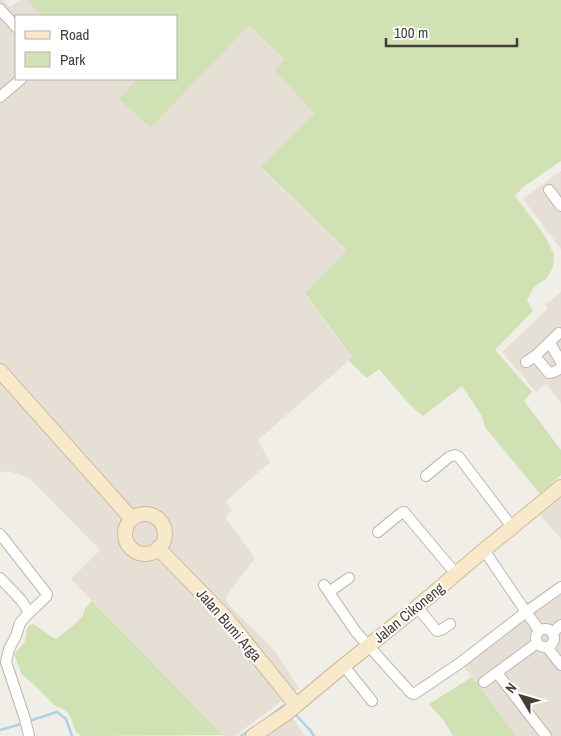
<svg xmlns="http://www.w3.org/2000/svg" width="561" height="736" font-family="'Archivo Narrow',sans-serif">
  <style>
    .residential { fill: #e5dfd6 }
    .green { fill: #d0e1b4 }
    .lines { fill: none; stroke-linecap: round; stroke-linejoin: round }
    .stream { stroke: #aad3e8; stroke-width: 2.5 }
    .street-casing { stroke: #bfb7ae; stroke-width: 12 }
    .secondary-casing { stroke: #ccbb9b; stroke-width: 16 }
    .street { stroke: #fff; stroke-width: 10 }
    .secondary { stroke: #f8e9ca; stroke-width: 14 }
    .labels { text-anchor: middle; stroke-width: 4; stroke-linejoin: round; paint-order: stroke }
    .street-label { font-size: 15px; fill: #443e37; stroke: #fff }
  </style>
  <rect width="100%" height="100%" fill="#f1ede7"/>
  <!-- residential -->
  <path class="residential" d="M0 0H3L10 7 20 0H27L41 16H16V79H137L119 99 151 128 249 25 284 59 276 70 314 114 261 168 347 252 305 294 352 358 258 440 270 462 225 502 232 510 225 518 255 558 225 598 229 605 274 650 299 688 235 736H224L71 579 100 550 31 480 24 476 8 471 0 473Z
    M561 171V249L523 199Z
    M561 292V403L546 384 536 392 502 352 548 309 545 305Z
    M561 497V539L540 515Z
    M561 583V736H516L460 661Z
    M292 717 305 736H262Z"/>
  <!-- green -->
  <path class="green" d="M27 0H561V161L523 187 515 196 545 236 554 255 553 267 546 279 534 287 527 300 533 311 495 350 532 392 524 401 561 450V475L540 494 485 427 482 416 462 386 423 416 409 404 379 369 367 378 349 361 352 357 305 293 347 251 261 167 314 114 275 70 284 59 249 25 151 128 119 99 137 79H176V16H41Z
    M92 601 223 735 81 736 75 730 70 716 67 712 62 708 55 706 32 683 22 675 14 654 25 642 27 628 32 624C41 627 47 635 56 639L74 625 82 617 86 607Z
    M472 677 516 736H453L444 721 429 704Z"/>
  <g class="lines">
    <!-- stream -->
    <path class="stream" d="M295 714 310 730 314 736
      M29 721 57 712 66 719 72 736
      M264 721 283 706H287
      M0 730 24 723
      M241 736 251 729"/>
    <!-- street casing -->
    <g class="street-casing">
      <path id="street" d="M0 9 16 27
        M0 97 21 79
        M549 190 561 206
        M550 343 561 362
        M535 356 549 373 554 372 561 368
        M526 362 535 356 559 333
        M426 476 449 457 455 455 459 457 512 527
        M378 532 401 513 404 512 456 574
        M0 534 47 594 46 597 25 617 20 623 16 636 9 649 6 662 25 719 29 736
        M484 550 526 612 539 630
        M0 578 21 600 29 612
        M324 585 356 632 411 693 414 694 460 663 526 612 561 587
        M329 592 349 578
        M417 607 437 631 441 630 450 624
        M536 638a9 9 0 1 1 18 0a9 9 0 1 1-18 0Z
        M552 633 561 625
        M547 647 561 665
        M344 666 372 701
        M497 673 546 736
        M484 682 537 643"/>
    </g>
    <!-- secondary casing -->
    <g class="secondary-casing">
      <path id="secondary" d="M0 371 132 519
        M125 534a20 20 0 1 1 40 0a20 20 0 1 1-40 0Z
        M158 548 227 619 296 705
        M253 736 287 713 336 672 417 607 484 550 561 487"/>
    </g>
    <!-- street -->
    <use href="#street" class="street"/>
    <!-- secondary -->
    <use href="#secondary" class="secondary"/>
  </g>
  <g class="labels">
    <!-- street labels -->
    <g class="street-label">
      <text transform="translate(409 613) rotate(-39)" y="5">Jalan Cikoneng</text>
      <text transform="translate(229 625) rotate(49)" y="5">Jalan Bumi Arga</text>
    </g>
  </g>
  <!-- legend -->
  <rect x="15" y="15" width="162" height="65" fill="#ffffff" stroke="#b4b2af"/>
  <rect x="25" y="31" width="25" height="8" fill="#f8e9ca" stroke="#b4b2af"/>
  <text x="60" y="40" font-size="15" fill="#443e37">Road</text>
  <rect x="25" y="52" width="25" height="15" fill="#d0e1b4" stroke="#b4b2af"/>
  <text x="60" y="65" font-size="15" fill="#443e37">Park</text>
  <!-- north arrow -->
  <g transform="translate(521 696) rotate(308)" stroke="#ffffff" stroke-width="4" paint-order="stroke">
  <path d="M0-4L9 19L0 12L-9 19Z" fill="#443e37"/>
  <text y="-8" font-size="14" font-weight="bold" text-anchor="middle" fill="#443e37">N</text>
  </g>
  <!-- scale -->
  <path d="M386 38v8h131v-8" fill="none" stroke="#443e37" stroke-width="2.5"/>
  <text x="394" y="38" font-size="15" fill="#443e37" stroke="#ffffff" stroke-width="4" paint-order="stroke">100 m</text>
</svg>
